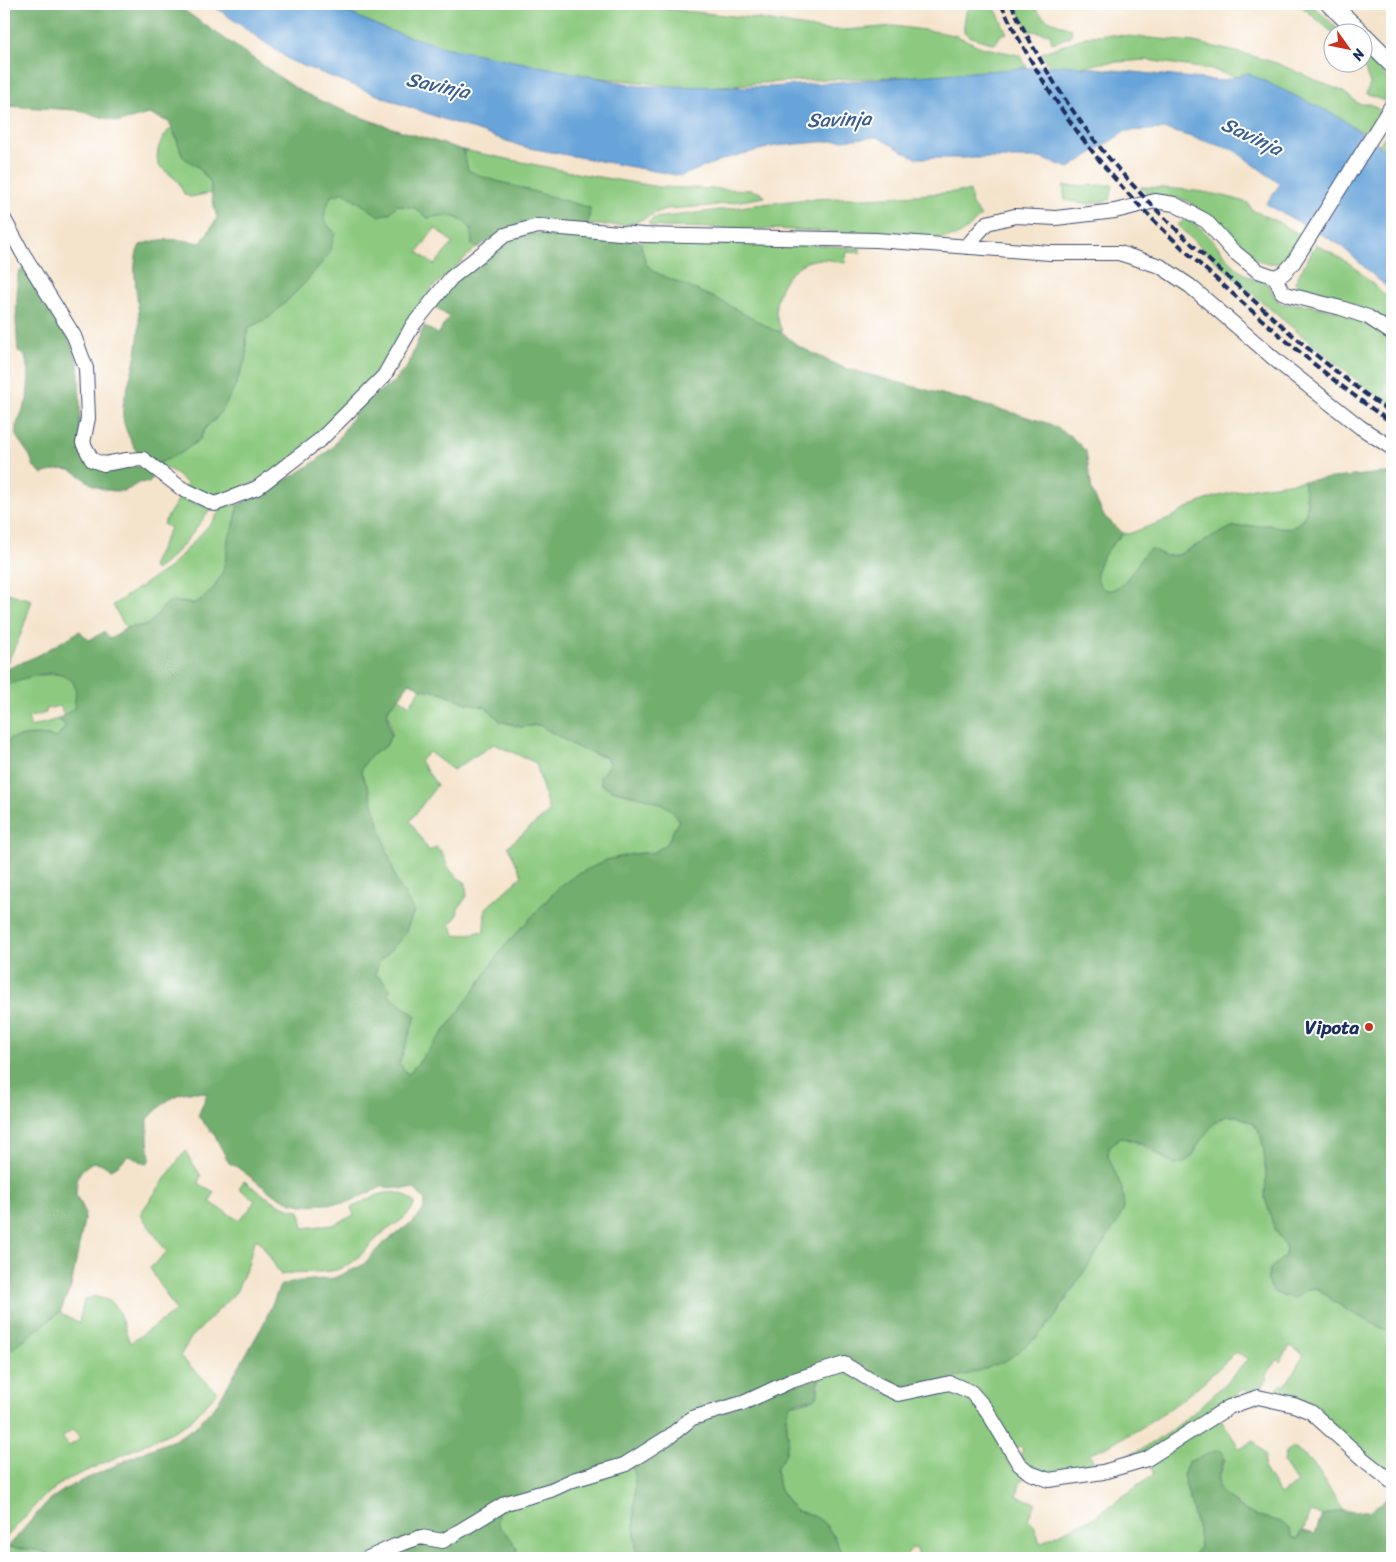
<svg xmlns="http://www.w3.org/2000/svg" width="1396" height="1562" font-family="Sriracha,sans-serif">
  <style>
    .green { fill: #8dca80; stroke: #547c6f; fill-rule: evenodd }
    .forest { fill: #72ae6e; stroke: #466e66; fill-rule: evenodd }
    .water { fill: #67a4d9; stroke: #416a9c }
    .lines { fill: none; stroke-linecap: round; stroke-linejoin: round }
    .minor-casing { stroke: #3c4a6e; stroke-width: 16 }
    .major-casing { stroke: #3c4a6e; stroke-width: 20 }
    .minor { stroke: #fff; stroke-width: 14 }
    .major { stroke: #fff; stroke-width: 18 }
    .rail { stroke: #1b2f5e; stroke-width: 4; stroke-dasharray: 8 4; stroke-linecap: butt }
    .poi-dot { fill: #c8321e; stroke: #fff; stroke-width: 2 }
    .labels { text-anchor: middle; stroke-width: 4; stroke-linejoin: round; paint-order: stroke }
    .poi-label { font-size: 19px; font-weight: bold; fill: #1b2f5e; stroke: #fff; text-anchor: end }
    .water-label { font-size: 20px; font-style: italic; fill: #395e8f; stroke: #fff }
  </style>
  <rect width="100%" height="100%" fill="#fff"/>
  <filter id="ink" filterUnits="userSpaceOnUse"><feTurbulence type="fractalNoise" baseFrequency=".02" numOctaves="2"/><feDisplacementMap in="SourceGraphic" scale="10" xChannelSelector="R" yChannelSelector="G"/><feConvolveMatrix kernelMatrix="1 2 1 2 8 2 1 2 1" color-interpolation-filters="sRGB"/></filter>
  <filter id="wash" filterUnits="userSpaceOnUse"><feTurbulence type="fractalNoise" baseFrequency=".0096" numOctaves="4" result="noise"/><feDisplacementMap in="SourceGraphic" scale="20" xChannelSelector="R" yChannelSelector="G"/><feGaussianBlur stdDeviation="1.12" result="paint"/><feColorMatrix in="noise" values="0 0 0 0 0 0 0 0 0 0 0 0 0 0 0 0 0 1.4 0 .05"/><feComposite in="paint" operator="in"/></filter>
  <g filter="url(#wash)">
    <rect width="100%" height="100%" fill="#f5e4cc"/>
    <!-- green -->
    <path class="green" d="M325 4H629L674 10 753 18 824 30H846L894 26 939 32 957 36 981 47 1019 55 1027 67 989 74 807 80 691 88 524 69 401 38Z
      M967 4H993L1007 33 1001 35 995 44 971 37 964 32C963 23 967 13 967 4Z
      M1015 4H1032C1038 12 1044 19 1053 22 1060 25 1066 25 1072 30L1070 37 1052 43 1050 34 1033 31 1029 32Z
      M1299 4H1311L1341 32 1333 33Z
      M1104 34 1194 42 1253 56 1279 64 1320 82 1342 91 1359 104H1370L1381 111 1367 134 1283 92 1213 70 1147 60 1101 63 1089 66H1076L1053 73 1041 53 1086 37Z
      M1364 55C1379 69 1396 78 1384 101L1366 94 1370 84 1363 63Z
      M1392 126V164L1376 149Z
      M172 127 183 157 198 167 211 183V193L190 197 184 194 178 181 158 165C155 150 161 138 172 127Z
      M463 150 581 174 660 187 751 190 761 193 765 197 710 206 665 209 636 222 624 225H588L590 208 483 177 468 170Z
      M1113 185 1110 200 1089 204 1065 200 1063 186Z
      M1140 187C1176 188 1214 191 1248 203L1252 210 1278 222 1304 237C1300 243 1296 253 1291 257 1251 286 1216 207 1180 199 1171 198 1161 199 1152 199Z
      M970 191 972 205 981 216 960 235 944 238 774 229 663 227 652 226 648 223 654 218C700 214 745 205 790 201 816 198 841 198 867 198 901 197 936 193 970 191Z
      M344 192 359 203 390 213 396 205 414 208 428 218C446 214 458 215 471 228L472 245 476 248 431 289 423 304 407 345 342 413 269 477 217 497 197 494 185 488 187 483 168 468 163 471 157 464 183 452 200 439 206 427 215 420 247 356 246 340 248 328 270 317 306 282 326 208 331 196ZM435 228 453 243 434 265 418 252Z
      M1186 219C1190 222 1195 224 1199 227 1225 248 1231 276 1267 283L1275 297 1282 304H1301L1352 314 1392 339V406C1366 388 1342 368 1317 348 1269 309 1222 268 1177 225Z
      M640 241 706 243 780 242 860 248V253L847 252 845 263C835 261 824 258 814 260 790 264 774 292 776 314 777 320 780 326 782 332L773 330 655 272 646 264Z
      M1316 244 1352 265 1386 296 1392 308V328L1308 297 1296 289 1297 285 1295 282Z
      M1303 481C1307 504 1313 513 1291 529L1268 525 1232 527 1178 555 1165 556 1152 549C1137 558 1129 586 1111 590 1107 591 1103 589 1100 586 1087 569 1112 545 1123 533L1128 534 1169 519 1191 506 1214 497 1253 488Z
      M179 498 210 508 208 512C193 533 177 556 155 570L152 566 170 528 163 524Z
      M238 505 235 522 228 539 227 554 223 571 215 586 202 599 193 604 181 602 162 608 155 618 147 625 126 628 113 605 170 567 212 522 223 506Z
      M4 592 32 600 21 634 8 661 4 663Z
      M53 674C77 677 78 685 74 708L64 715 60 706 46 709V713L28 718 31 727 58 719 66 726 57 738C40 733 20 735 4 741V718L9 716 4 708V685L27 677Z
      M421 689 441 692 466 703 486 707 500 721 521 727 539 725 580 749 606 757 610 765 600 777 610 790 646 798 666 806 676 813 679 820 667 843 655 852 632 854 607 860 576 875 559 887 502 949 482 979 450 1024 408 1075 399 1063 416 1016 387 995 384 981 375 974 379 962 404 936 414 911 396 881 369 790 361 772C365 758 374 753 386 746 388 743 390 738 391 734 393 714 378 716 399 698L410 705ZM494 744 536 763 549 812 508 846 522 876 485 909 484 931 456 936 450 924 457 916 458 909 467 896 465 882C458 878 453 875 449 868 444 861 444 851 436 847L429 851 410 821 437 785 420 761 429 752 453 770Z
      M1227 1116H1237L1253 1123 1261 1136 1264 1151 1266 1176 1265 1198 1274 1227 1286 1248 1285 1256 1270 1269 1267 1282 1274 1292 1295 1298 1308 1289 1317 1288C1339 1308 1366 1320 1392 1333V1478L1314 1412 1274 1399 1277 1390 1281 1384 1285 1386 1304 1355 1290 1346 1280 1362 1277 1360 1266 1376 1268 1378 1261 1389H1254L1251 1393 1243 1389 1238 1393 1235 1399 1153 1453 1091 1473 1037 1477 1020 1456 1023 1449 1020 1446 1016 1449 986 1405 936 1383 1055 1317 1075 1285 1112 1167 1108 1156 1109 1147 1120 1137C1141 1142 1155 1153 1173 1164L1193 1155C1200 1140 1210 1122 1227 1116ZM1236 1352 1248 1359C1221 1389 1190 1419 1156 1441 1141 1451 1113 1461 1096 1467L1090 1454C1109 1445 1128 1436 1146 1425 1179 1404 1208 1379 1236 1352Z
      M185 1151 201 1176 198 1183 214 1192 210 1202 238 1220 248 1211 255 1201 239 1188 244 1181C262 1194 278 1207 300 1211L303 1228 333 1225 354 1215 351 1208C372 1197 395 1182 415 1203 409 1218 396 1223 384 1232 368 1245 357 1265 336 1270 318 1274 299 1270 281 1275L259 1240 254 1241 248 1265 236 1292 191 1338 180 1356 217 1392 215 1395 188 1423 170 1433 64 1481 40 1500 4 1540V1355L60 1312 68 1318 79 1322 84 1301 94 1296 110 1301 118 1310 130 1343 176 1311 150 1268 167 1252 140 1214ZM73 1429 80 1439 69 1446 62 1437Z
      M832 1365C845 1371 887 1396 898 1397 924 1399 948 1387 971 1399L1026 1478 1020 1482 1017 1496 1036 1503 1028 1519 1034 1524 1040 1543 1096 1516 1154 1474 1147 1460 1153 1458 1156 1463 1161 1461 1158 1455 1219 1416 1240 1449 1254 1441 1265 1455 1264 1469 1280 1495 1297 1483 1284 1463 1285 1453 1293 1447 1314 1464 1343 1510 1322 1515 1310 1512 1303 1531 1298 1539 1292 1537 1272 1519 1253 1515 1223 1495 1218 1487 1219 1477 1225 1459 1183 1475 1198 1530 1200 1547 1192 1556H1178L1176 1558H1072L1068 1556 1060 1558H919L917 1549 912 1548 905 1558H844C831 1532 827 1515 795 1511L779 1488 776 1469 786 1453 788 1437 786 1415 790 1405 815 1399C823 1385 812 1377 832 1365Z
      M631 1466 635 1473 634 1524 637 1558H515L517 1549C515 1546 513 1541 510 1538 502 1527 494 1528 499 1511Z
      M8 1547C28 1552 36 1545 53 1558H4V1552Z"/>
    <!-- forest -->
    <path class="forest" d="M4 4H175L297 89C348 117 407 132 463 150L468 170 483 177 590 208 588 225 504 232 476 248 472 245 471 228C458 215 446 214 428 218L414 208 397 205 390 213 379 216 344 192 331 196 326 208 324 220 335 233 329 254 306 282 270 317 248 328 246 340 247 356 235 387 224 407 215 420 206 427 200 439 183 452 157 464 140 459C133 443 121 427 123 409 123 400 127 391 129 382 134 365 138 347 139 329 141 304 128 267 140 245 160 237 180 239 201 243L217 218 211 193V183L198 167 183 157 175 133 169 122 149 114 119 122 76 110 4 106Z
      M531 233 640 241 646 264 655 272 721 301 773 330 782 332 798 346 844 368 1021 415 1050 424 1072 437 1086 451 1092 491 1104 516 1123 533C1112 545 1087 569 1101 586 1103 589 1107 591 1111 590 1128 586 1137 561 1148 550L1152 549 1165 556 1178 555 1232 527 1268 525 1291 529C1313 513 1307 504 1303 481L1383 473 1392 474V1333C1366 1320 1339 1308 1317 1288L1308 1289 1295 1298C1279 1296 1277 1295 1267 1282L1270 1269 1285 1256 1286 1248 1274 1227 1265 1198 1266 1176 1264 1151 1261 1136 1253 1123 1237 1116H1227L1218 1119 1200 1141 1193 1155 1185 1163 1173 1164 1149 1147 1133 1140 1120 1137 1109 1147 1108 1156 1122 1188 1124 1208 1119 1220 1075 1285 1055 1317 1037 1337 1007 1360 977 1372 898 1391 864 1372 823 1370 817 1384 818 1394 815 1399 800 1401 790 1405 786 1415 788 1437 786 1453 776 1469 779 1488 795 1511C827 1515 831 1532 844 1558H637L634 1524 635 1473 631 1466 499 1511C494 1528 502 1527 510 1538 513 1541 515 1546 517 1549L515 1558H53C36 1545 28 1552 8 1547L48 1501 67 1488 148 1450 174 1440 194 1428 217 1404 263 1325 280 1286 291 1282 334 1278 363 1265 381 1245 414 1221 423 1210 425 1200 414 1189 382 1187 346 1203 303 1205 292 1203 273 1194 237 1167 229 1163 215 1136 198 1116 207 1094C181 1086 165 1101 148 1119V1141L150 1159 147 1164C140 1164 136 1156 128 1156L117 1166 110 1169 102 1164 93 1162C76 1172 77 1178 76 1196L82 1205 85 1215 71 1287 60 1312 4 1355V741C21 735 39 733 57 738L66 726 58 719 74 708C75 699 78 689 72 681 61 664 19 680 4 685V670L37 656 80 631 89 640 104 632 110 639 126 628 147 625 155 618 162 608 170 601 193 604 202 599 215 586 223 571 227 554 228 539 235 522 238 505 295 475 316 461 333 447 361 404 393 382 407 367 424 326 438 334 449 317 434 306 447 287 495 248 517 238ZM410 682 421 689 441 692 466 703 486 707 500 721 521 727 539 725 580 749 606 757 610 765 600 777 601 784C623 799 666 794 679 820L667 843 655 852 632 854 607 860 576 875 559 887 502 949 482 979 450 1024 408 1075 399 1063 416 1016 387 995 391 989 375 974 379 962 404 936 414 911 396 880 369 790 361 772C365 758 374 753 386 746L391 735 387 715 389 707 399 698Z
      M23 269 39 294 50 308 61 317 78 361 80 399V436L106 470C118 471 131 463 143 468 146 469 150 473 153 475L149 483C134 480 135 489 123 491 119 491 111 491 107 490 77 484 81 459 43 474L34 467 30 456 16 436V426L27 400 29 377 25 356 18 351 16 321 18 273Z
      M1218 1450 1223 1452C1226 1465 1216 1474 1219 1486 1220 1495 1246 1513 1254 1515 1265 1519 1279 1518 1287 1527 1290 1529 1291 1535 1292 1537L1298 1539 1303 1531 1315 1534 1322 1515 1343 1510 1354 1512 1371 1510 1392 1495V1553L1388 1558H1176L1178 1556H1192L1200 1547 1198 1530 1183 1475 1188 1462Z"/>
    <!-- water -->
    <path class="water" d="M211 4H329L388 30 444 47 639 86 771 87 1065 65 1221 81 1248 73 1339 117 1392 155V292L1339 244 1266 204 1280 184 1234 150 1165 129 1126 131 1069 168 1040 158H916L877 137 775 146 724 159 681 176 524 147 403 105 291 61Z"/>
  </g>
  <g filter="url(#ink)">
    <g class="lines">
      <!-- minor casing -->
      <g class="minor-casing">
        <path id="minor" d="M4 219 22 252 74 336 86 368 88 418 83 443 92 460 104 464 127 460 143 459 181 488 215 504 257 488 321 439 384 376 413 325 451 278 505 235 538 226 643 235 876 240 1050 253H1119L1160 266 1190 286 1278 362 1360 427 1392 448
          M966 247 987 223 1015 216 1056 218 1115 211 1155 201 1174 204 1206 221 1232 250 1258 271 1275 277 1282 292 1289 295 1341 308 1368 317 1392 333
          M1275 277 1284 273 1293 263 1392 105
          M368 1558 395 1546 421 1537 443 1541 506 1503 551 1490 573 1480 624 1465 670 1436 692 1418 743 1403 791 1381 844 1364 877 1384 898 1394 950 1383 971 1392 986 1409 1019 1464 1030 1473 1049 1480 1103 1472 1147 1459 1229 1407 1258 1397 1294 1405 1311 1412 1363 1459 1392 1482"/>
      </g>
      <!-- major casing -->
      <g class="major-casing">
        <path id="major" d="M1330 4 1360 32
          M1364 36 1392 64"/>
      </g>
      <!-- minor -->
      <use href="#minor" class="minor"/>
      <!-- major -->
      <use href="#major" class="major"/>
      <!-- rail -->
      <path class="rail" d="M1001 4C1029 62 1063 116 1104 166 1143 213 1188 254 1233 294 1284 340 1336 384 1392 423
        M1011 4C1038 60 1072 115 1113 163 1152 208 1195 248 1240 288 1288 332 1338 376 1392 413"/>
    </g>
  </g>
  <!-- markers -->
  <circle class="poi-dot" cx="1369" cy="1027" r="5"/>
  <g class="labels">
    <!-- poi labels -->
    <g class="poi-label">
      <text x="1359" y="1034">Vipota</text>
    </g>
    <!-- water labels -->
    <g class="water-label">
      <text transform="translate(438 85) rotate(12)" y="7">Savinja</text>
      <text transform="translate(839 119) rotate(-2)" y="7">Savinja</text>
      <text transform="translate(1252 136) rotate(25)" y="7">Savinja</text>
    </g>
  </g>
  <!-- margin -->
  <rect width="1396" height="1562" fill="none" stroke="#fff" stroke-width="20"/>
  <!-- north arrow -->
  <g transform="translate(1348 48) rotate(123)"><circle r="24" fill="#ffffff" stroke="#a4acbf"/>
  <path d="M0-4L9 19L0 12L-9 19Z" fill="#c8321e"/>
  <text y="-8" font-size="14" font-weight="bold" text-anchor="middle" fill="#1b2f5e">N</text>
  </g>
</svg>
